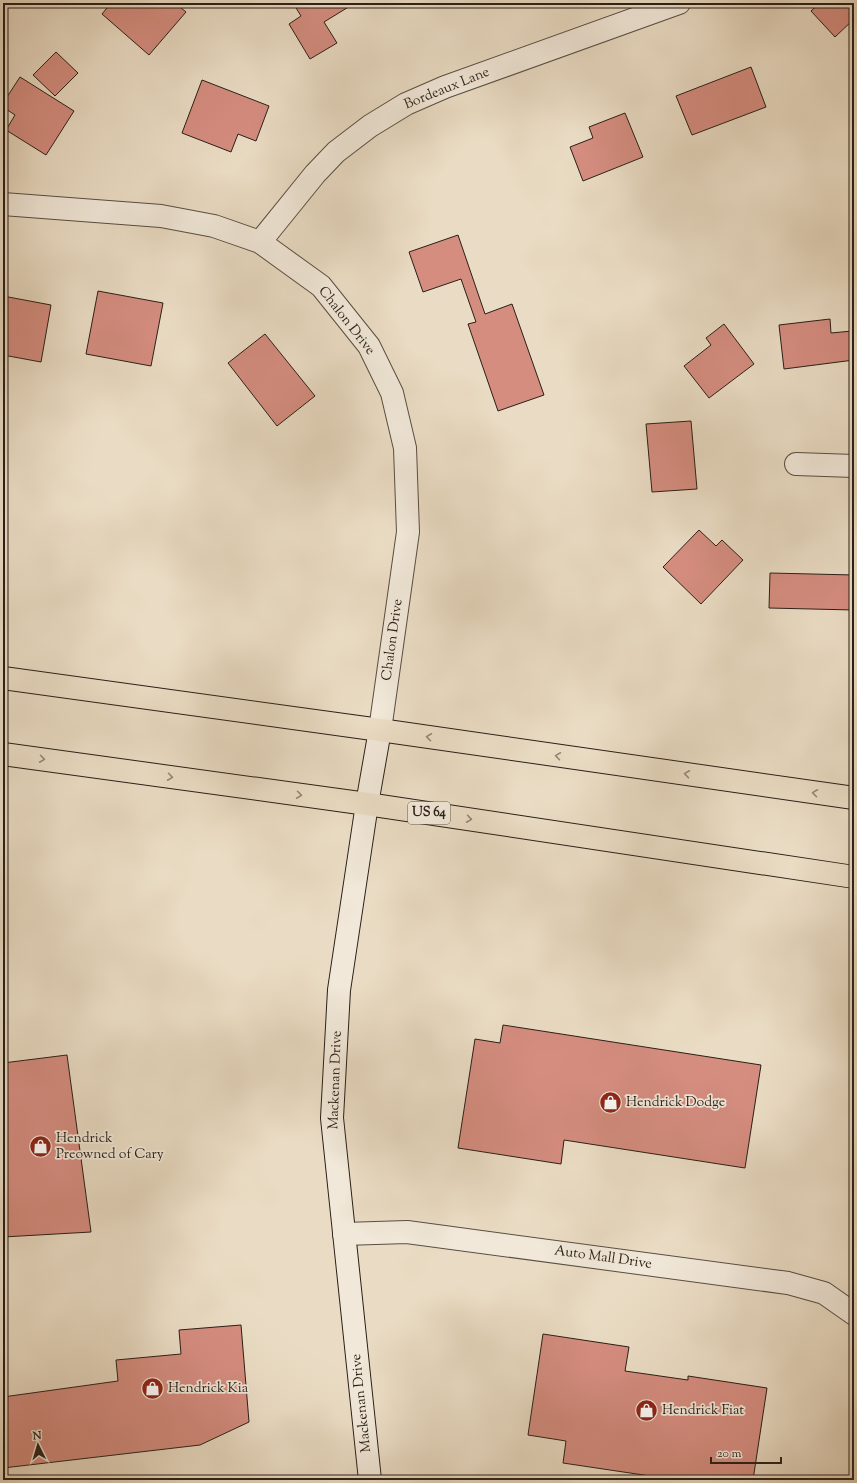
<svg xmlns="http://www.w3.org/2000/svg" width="857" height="1483" font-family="'Sorts Mill Goudy',serif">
	<rect width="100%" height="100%" fill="#eadcc4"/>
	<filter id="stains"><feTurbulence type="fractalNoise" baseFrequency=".005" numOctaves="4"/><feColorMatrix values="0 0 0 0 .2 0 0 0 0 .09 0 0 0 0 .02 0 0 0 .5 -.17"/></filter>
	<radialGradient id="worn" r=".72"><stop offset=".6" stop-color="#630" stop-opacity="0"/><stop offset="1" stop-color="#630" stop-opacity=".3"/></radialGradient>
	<!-- building -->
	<path fill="#d58d80" stroke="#291f17" d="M111 3H175L186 12 149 55 102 14Z
		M293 3H355L324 22 337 43 310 59 289 24 301 16Z
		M820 3H854V19L835 37 811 11Z
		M56 52 78 73 55 96 33 75Z
		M751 67 766 107 692 135 676 96Z
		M20 77 74 111 46 155 6 130 15 115 3 107V103Z
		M202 80 269 106 256 141 238 134 231 152 182 133Z
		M625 113 643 157 583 181 570 147 593 138 589 127Z
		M458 235 485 314 512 304 544 395 498 411 468 324 476 322 461 279 423 292 409 252Z
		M98 291 163 303 151 366 86 354Z
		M3 296 51 305 41 362 3 355Z
		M830 319 831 333 852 331 854 360 784 369 779 325Z
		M724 324 754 364 709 398 684 366 711 345 706 338Z
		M265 334 315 396 277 426 228 363Z
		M691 421 697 489 652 492 646 424Z
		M699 530 716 546 722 540 743 560 701 604 663 567Z
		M770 573 854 575V610L769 608Z
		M503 1025 761 1065 745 1168 564 1140 561 1164 458 1148 475 1039 500 1043Z
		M67 1055 91 1232 3 1237V1063Z
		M241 1325 249 1422 200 1445 3 1468V1397L118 1381 116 1360 181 1354 179 1330Z
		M543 1334 629 1347 625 1371 688 1380V1376L767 1388 753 1480H677L563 1463 566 1441 528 1435Z"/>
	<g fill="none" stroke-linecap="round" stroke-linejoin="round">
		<defs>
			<path id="street" d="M3 204 161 216 214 226 260 242 321 286 369 346 392 393 405 448 408 532 380 730
				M260 242 315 174 336 152 370 126 406 104 445 87 679 3
				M796 464 854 466
				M344 1234 407 1232 788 1283 824 1293 854 1314"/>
			<path id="secondary" d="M370 1480 332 1118 339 990 367 804 380 730"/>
			<path id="highway" d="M3 678 380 730 854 798
				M3 754 367 804 854 877"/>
		</defs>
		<!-- street casing -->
		<use href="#street" stroke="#594e42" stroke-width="24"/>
		<!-- secondary casing -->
		<use href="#secondary" stroke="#291f17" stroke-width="24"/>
		<!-- highway casing -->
		<use href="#highway" stroke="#291f17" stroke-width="24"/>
		<!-- street -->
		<use href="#street" stroke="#f1e8d9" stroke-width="22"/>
		<!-- secondary -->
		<use href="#secondary" stroke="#f1e8d9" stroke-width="22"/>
		<!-- highway -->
		<use href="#highway" stroke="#eadcc4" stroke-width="22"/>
	</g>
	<!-- one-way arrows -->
	<defs><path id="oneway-chevron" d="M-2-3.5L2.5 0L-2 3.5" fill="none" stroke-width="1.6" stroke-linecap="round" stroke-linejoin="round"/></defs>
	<g stroke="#938776">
		<use href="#oneway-chevron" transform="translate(429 737) rotate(-172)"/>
		<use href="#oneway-chevron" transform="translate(558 756) rotate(-172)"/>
		<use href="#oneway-chevron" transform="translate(42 759) rotate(8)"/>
		<use href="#oneway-chevron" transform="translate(687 774) rotate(-172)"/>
		<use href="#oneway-chevron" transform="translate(170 777) rotate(8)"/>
		<use href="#oneway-chevron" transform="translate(815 793) rotate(-172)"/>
		<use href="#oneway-chevron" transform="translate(299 795) rotate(8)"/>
		<use href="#oneway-chevron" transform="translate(469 819) rotate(8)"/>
	</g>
	<!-- icons -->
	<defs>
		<symbol id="shop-disc" viewBox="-11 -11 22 22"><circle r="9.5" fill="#8f2418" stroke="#f1e8d9"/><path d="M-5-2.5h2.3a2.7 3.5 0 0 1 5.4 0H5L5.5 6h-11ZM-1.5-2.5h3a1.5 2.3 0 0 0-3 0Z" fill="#fff"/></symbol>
	</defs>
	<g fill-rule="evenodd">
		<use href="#shop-disc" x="598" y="1090" width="25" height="25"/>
		<use href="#shop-disc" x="28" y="1134" width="25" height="25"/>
		<use href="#shop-disc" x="140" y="1376" width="25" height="25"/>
		<use href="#shop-disc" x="634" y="1398" width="25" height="25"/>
	</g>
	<g text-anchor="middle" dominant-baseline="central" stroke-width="3.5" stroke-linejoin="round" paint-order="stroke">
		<!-- shield labels -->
		<rect fill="#f1e8d9" stroke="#655b51" stroke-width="1" x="408" y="802" width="42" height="22" rx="3"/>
		<g font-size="13" font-weight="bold" fill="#291f17">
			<text x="429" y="813">US 64</text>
		</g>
		<!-- street labels -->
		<g font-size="14" fill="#291f17" stroke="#f1e8d9">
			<text transform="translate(447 89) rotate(-22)">Bordeaux Lane</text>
			<text transform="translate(346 321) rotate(52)">Chalon Drive</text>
			<text transform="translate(393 640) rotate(-82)">Chalon Drive</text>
			<text transform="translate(336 1080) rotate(-88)">Mackenan Drive</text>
			<text transform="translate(603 1258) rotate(8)">Auto Mall Drive</text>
			<text transform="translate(362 1403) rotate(-96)">Mackenan Drive</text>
		</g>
		<!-- poi labels -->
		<g font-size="14" fill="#291f17" stroke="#f1e8d9" text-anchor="start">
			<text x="626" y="1103">Hendrick Dodge</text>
			<text x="56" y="1139">Hendrick<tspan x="56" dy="16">Preowned of Cary</tspan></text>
			<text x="168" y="1389">Hendrick Kia</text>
			<text x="662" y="1411">Hendrick Fiat</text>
		</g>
	</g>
	<!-- margin -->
	<rect width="857" height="1483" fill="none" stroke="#eadcc4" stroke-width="16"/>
	<rect x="4" y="4" width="849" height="1475" fill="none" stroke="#291f17" stroke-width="2"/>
	<rect x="8" y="8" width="841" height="1467" fill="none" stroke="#291f17"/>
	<!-- north arrow -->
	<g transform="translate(38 1445) rotate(355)" stroke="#f1e8d9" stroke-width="3" paint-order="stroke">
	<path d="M0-3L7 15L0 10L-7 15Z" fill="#291f17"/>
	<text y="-6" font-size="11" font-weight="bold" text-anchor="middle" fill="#291f17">N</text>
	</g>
	<!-- scale -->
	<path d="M711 1457v6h70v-6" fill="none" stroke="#291f17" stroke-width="2"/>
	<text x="717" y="1457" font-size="12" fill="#291f17" stroke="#f1e8d9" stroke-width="3" paint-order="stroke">20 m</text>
	<rect width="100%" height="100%" filter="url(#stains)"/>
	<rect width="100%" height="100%" fill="url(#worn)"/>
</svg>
